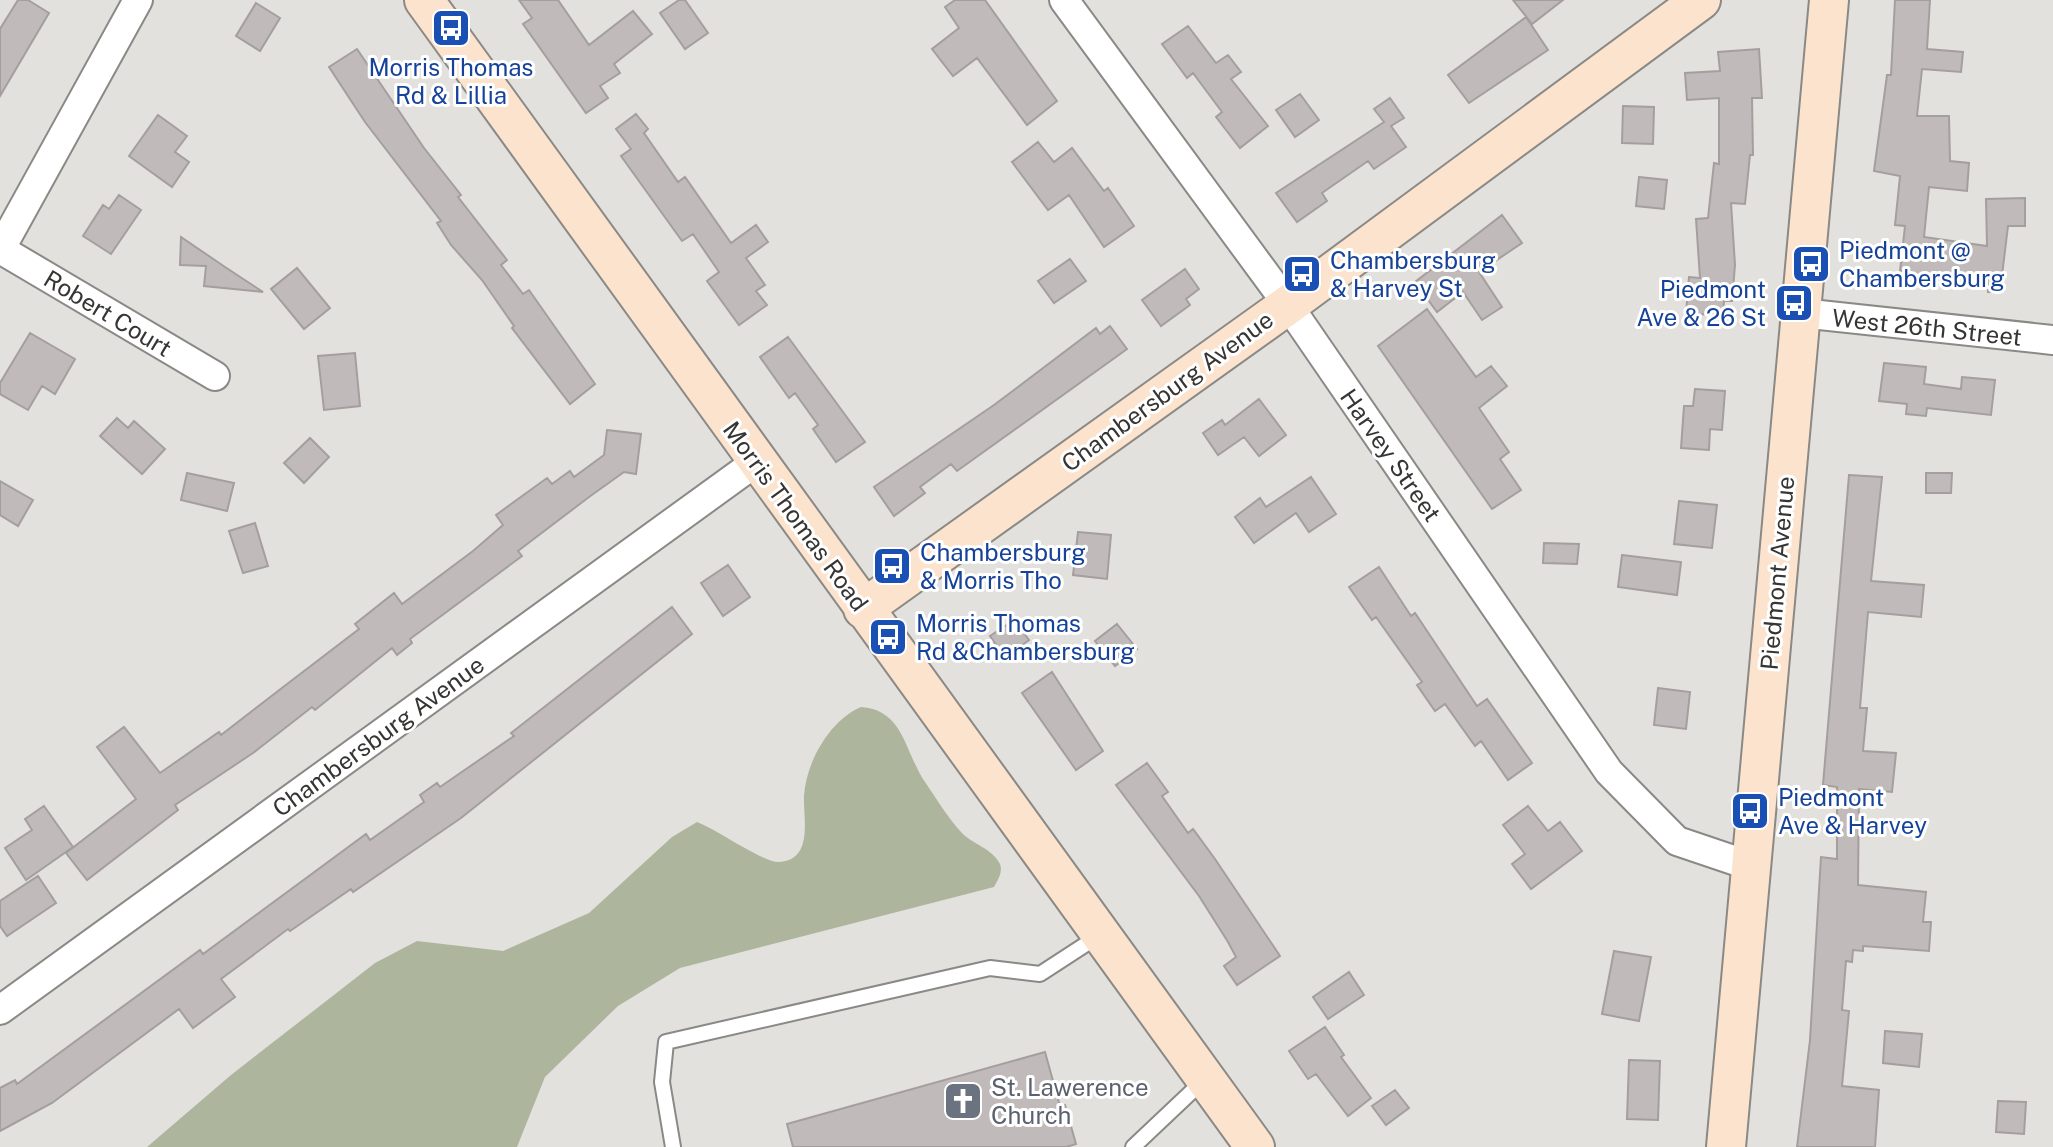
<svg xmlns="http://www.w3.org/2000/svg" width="2053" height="1147" font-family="'Public Sans',sans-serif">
	<rect width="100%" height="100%" fill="#e3e1dd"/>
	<!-- green -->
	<path fill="#adb69d" d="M861 707C904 710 904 751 925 782 936 798 948 818 962 833 972 844 992 848 1000 864 1003 872 998 880 994 887L680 968 618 1006 545 1077 517 1147H147L231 1075 375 963 417 941 503 951 589 913 672 837 697 822C716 829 764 863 779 862 814 860 803 818 804 796 806 762 830 720 861 707Z"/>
	<!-- building -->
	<path fill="#c0bbba" stroke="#a49f9e" stroke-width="2" d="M18 0H28L49 13 0 96V29Z
		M519 0H558L589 45 633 11 652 34 614 64 620 73 600 86 608 98 586 113 523 24 532 18Z
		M679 0H685L708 33 685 49 660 13Z
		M955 0H985L1057 101 1027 125 977 58 953 76 932 49 959 28 945 7Z
		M1513 0H1563L1532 24Z
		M1895 0H1930L1927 49 1963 52 1961 72 1922 69 1917 116H1949L1950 161 1969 163 1967 191 1929 187 1924 237 1987 246 1986 199 2025 198V226H2008L2000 292H1988L1987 280 1935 273 1933 285 1913 282 1914 273 1900 271 1905 226 1895 225 1900 176 1874 171 1887 75H1891Z
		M256 3 280 18 260 51 236 36Z
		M1526 17 1548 50 1469 103 1448 75Z
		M1188 26 1216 63 1228 55 1241 72 1231 79 1268 126 1240 148 1216 117 1222 112 1193 73 1187 78 1162 44Z
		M357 49 424 148 461 195 458 197 507 260 501 265 523 294 529 290 595 384 570 404 512 328 514 326 482 280 451 245 437 223 441 221 365 122 329 67Z
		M1759 49 1762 98H1752L1753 155H1750L1745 204 1731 203 1735 265 1732 301H1724L1723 316 1686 313 1689 277 1700 278 1696 219 1708 218 1714 163 1719 164V98L1687 100 1685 73 1720 71 1718 52Z
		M1300 94 1319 120 1295 137 1276 110Z
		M1390 98 1404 118 1391 126 1406 147 1374 169 1368 161 1322 193 1327 201 1297 222 1276 193 1384 122 1374 109Z
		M1623 106 1654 107 1653 144 1622 143Z
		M636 114 648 129 644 133 678 182 685 177 731 243 756 225 768 242 746 258 765 285 756 291 767 305 739 325 707 281 719 272 693 234 682 241 621 156 631 149 616 129Z
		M158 115 187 136 175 152 189 162 172 187 129 156Z
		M1038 142 1054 162 1072 148 1104 191 1108 188 1134 226 1104 247 1069 195 1048 210 1012 162Z
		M1639 177 1667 180 1664 209 1636 206Z
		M119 195 141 210 111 254 83 236 103 205 109 209Z
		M1502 215 1522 243 1479 272 1502 307 1482 320 1463 292 1437 312 1415 282Z
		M181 237 225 267 263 292 204 286 206 266 180 265Z
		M1070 259 1086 281 1054 303 1038 281Z
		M297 268 330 308 304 329 271 289Z
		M1185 269 1199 289 1186 299 1190 305 1161 326 1142 300Z
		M1427 309 1476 377 1491 366 1507 386 1479 408 1509 452 1500 459 1521 490 1492 509 1378 346Z
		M1110 326 1127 349 957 471 951 464 920 487 925 493 894 516 874 487 994 405 1096 328 1100 334Z
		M30 333 75 359 55 394 42 386 28 410 0 394V383Z
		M788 337 865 442 836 462 813 429 818 425 795 393 789 398 760 357Z
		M355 353 360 406 324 410 318 356Z
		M1884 363 1926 367 1924 384 1961 389 1962 377 1995 380 1991 415 1927 408 1926 416 1906 414 1907 404 1879 401Z
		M1695 389 1725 391 1722 430 1710 429 1709 450 1681 448 1684 406H1693Z
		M1259 399 1286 435 1259 456 1244 437 1218 455 1203 433 1222 420 1225 425Z
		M117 418 128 428 134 421 165 449 142 474 100 436Z
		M607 430 641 434 636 474 624 472 589 497 518 551 522 556 410 639 412 643 397 655 392 648 315 710 312 707 253 753 175 805 178 810 87 880 66 853 136 799 97 747 124 727 160 773 219 732 221 735 278 691 359 629 355 624 394 593 402 604 473 551 503 525 496 515 547 478 552 484 570 471 574 477 604 455Z
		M310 438 329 457 304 483 284 463Z
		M187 473 234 483 227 511 181 500Z
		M1926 473H1952L1951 493H1926Z
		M1849 475 1882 477 1871 581 1924 585 1921 617 1868 612 1860 708H1867L1863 751 1896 753 1892 792 1859 789 1858 885 1926 892 1923 922H1931L1929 951 1863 946V951L1853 950 1852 962 1846 961 1842 1010 1849 1011 1842 1086 1879 1090 1875 1147H1797L1810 1040 1821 857 1837 859V787L1823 785Z
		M1311 477 1336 514 1309 532 1296 513 1254 543 1235 517 1260 498 1266 507Z
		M0 481 33 500 18 526 0 515Z
		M1679 501 1717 505 1712 548 1674 544Z
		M255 523 268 566 243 573 229 531Z
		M1078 532 1111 535 1107 579 1073 575Z
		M1544 543 1579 544 1577 564 1543 563Z
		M1622 555 1681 562 1677 595 1618 587Z
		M728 565 750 597 723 616 701 583Z
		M1379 567 1411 616 1415 613 1477 706 1487 699 1532 763 1508 780 1481 741 1475 746 1445 704 1435 711 1417 685 1422 682 1376 617 1372 620 1349 587Z
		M672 607 692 634 461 818 353 892 351 889 290 931 288 929 221 979 235 997 193 1028 179 1009 52 1103 0 1131V1088L15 1080 17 1084 200 950 203 954 366 834 370 840 424 802 420 795 437 783 440 787 514 736 511 733Z
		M1014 620 1029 640 1005 658 990 636Z
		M1117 624 1137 649 1115 666 1095 641Z
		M1052 672 1103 751 1076 770 1022 693Z
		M1658 688 1690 692 1686 729 1654 725Z
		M1147 763 1168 792 1162 796 1188 833 1193 829 1215 859 1280 956 1237 985 1224 966 1236 957 1228 942 1199 896 1116 785Z
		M44 806 73 847 26 880 5 848 32 830 25 819Z
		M1528 806 1548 831 1560 822 1582 851 1531 889 1512 864 1525 854 1503 825Z
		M38 876 56 903 7 936 0 926V901Z
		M1614 951 1651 957 1639 1021 1602 1014Z
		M1349 972 1364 995 1328 1019 1313 997Z
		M1325 1027 1344 1055 1341 1057 1371 1098 1348 1116 1316 1074 1308 1079 1289 1051Z
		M1885 1031 1922 1034 1919 1067 1883 1063Z
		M1045 1052 1060 1106 1065 1105 1076 1144 1066 1147H793L787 1124Z
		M1629 1060 1660 1061 1658 1120 1627 1119Z
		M1395 1090 1409 1108 1386 1125 1372 1106Z
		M1998 1101 2026 1102 2024 1134 1996 1132Z"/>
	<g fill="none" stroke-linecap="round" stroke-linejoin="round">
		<defs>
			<path id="lane" d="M673 1147 662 1082 666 1042 990 968 1040 974 1100 935
				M1133 1147 1205 1079"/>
			<path id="street" d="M1064 0 1288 305 1609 772 1677 841 1751 866
				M0 249 215 376
				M0 250 138 0
				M1801 313 2053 340
				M0 1010 756 462"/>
			<path id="secondary" d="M424 0 1255 1147
				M863 609 1288 305 1701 0
				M1726 1147 1829 0"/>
		</defs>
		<!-- lane casing -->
		<use href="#lane" stroke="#8a8985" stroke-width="18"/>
		<!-- street casing -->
		<use href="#street" stroke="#8a8985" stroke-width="32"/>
		<!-- secondary casing -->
		<use href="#secondary" stroke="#8a8985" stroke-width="42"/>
		<!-- lane -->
		<use href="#lane" stroke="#fff" stroke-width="14"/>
		<!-- street -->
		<use href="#street" stroke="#fff" stroke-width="28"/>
		<!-- secondary -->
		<use href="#secondary" stroke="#fce3cd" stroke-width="38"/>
	</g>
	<!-- icons -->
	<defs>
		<symbol id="bus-square" viewBox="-11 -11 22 22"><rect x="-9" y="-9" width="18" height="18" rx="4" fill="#1a4fb4" stroke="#fff"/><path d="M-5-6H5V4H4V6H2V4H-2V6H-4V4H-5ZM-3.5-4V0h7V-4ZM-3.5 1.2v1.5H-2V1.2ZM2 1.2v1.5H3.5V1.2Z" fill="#fff"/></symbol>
		<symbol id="church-square" viewBox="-11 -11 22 22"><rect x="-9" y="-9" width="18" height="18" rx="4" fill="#6b7280" stroke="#fff"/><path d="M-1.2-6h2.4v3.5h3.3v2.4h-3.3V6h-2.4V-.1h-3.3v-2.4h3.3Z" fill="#fff"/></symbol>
	</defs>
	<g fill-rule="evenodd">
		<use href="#bus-square" x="429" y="6" width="44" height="44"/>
		<use href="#bus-square" x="1789" y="242" width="44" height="44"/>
		<use href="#bus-square" x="1280" y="252" width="44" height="44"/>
		<use href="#bus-square" x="1772" y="281" width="44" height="44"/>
		<use href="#bus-square" x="870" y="544" width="44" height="44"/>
		<use href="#bus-square" x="866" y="615" width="44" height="44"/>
		<use href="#bus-square" x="1728" y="789" width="44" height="44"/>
		<use href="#church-square" x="941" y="1079" width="44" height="44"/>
	</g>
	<g text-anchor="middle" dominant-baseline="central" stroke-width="6" stroke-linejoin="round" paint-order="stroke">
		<!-- transit labels -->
		<g font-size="24" fill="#164399" stroke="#fff" text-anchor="start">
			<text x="451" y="67" text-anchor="middle">Morris Thomas<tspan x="451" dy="28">Rd &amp; Lillia</tspan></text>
			<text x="1839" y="250">Piedmont @<tspan x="1839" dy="28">Chambersburg</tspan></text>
			<text x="1330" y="260">Chambersburg<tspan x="1330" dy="28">&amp; Harvey St</tspan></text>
			<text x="1766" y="289" text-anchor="end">Piedmont<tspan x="1766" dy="28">Ave &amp; 26 St</tspan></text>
			<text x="920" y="552">Chambersburg<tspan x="920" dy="28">&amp; Morris Tho</tspan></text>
			<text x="916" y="623">Morris Thomas<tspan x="916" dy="28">Rd &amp;Chambersburg</tspan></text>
			<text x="1778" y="797">Piedmont<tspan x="1778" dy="28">Ave &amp; Harvey</tspan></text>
		</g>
		<!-- street labels -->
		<g font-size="24" fill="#363534" stroke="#fff">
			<text transform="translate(108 313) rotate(31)">Robert Court</text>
			<text transform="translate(1927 327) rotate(6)">West 26th Street</text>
			<text transform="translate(1167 391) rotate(-36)">Chambersburg Avenue</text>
			<text transform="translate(1391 455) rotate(55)">Harvey Street</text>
			<text transform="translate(796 516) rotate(54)">Morris Thomas Road</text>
			<text transform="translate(1777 573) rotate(-85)">Piedmont Avenue</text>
			<text transform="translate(378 736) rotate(-36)">Chambersburg Avenue</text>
		</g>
		<!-- worship labels -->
		<g font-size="24" fill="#5b616d" stroke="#fff" text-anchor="start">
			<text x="991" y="1087">St. Lawerence<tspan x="991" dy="28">Church</tspan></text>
		</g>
	</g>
</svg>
